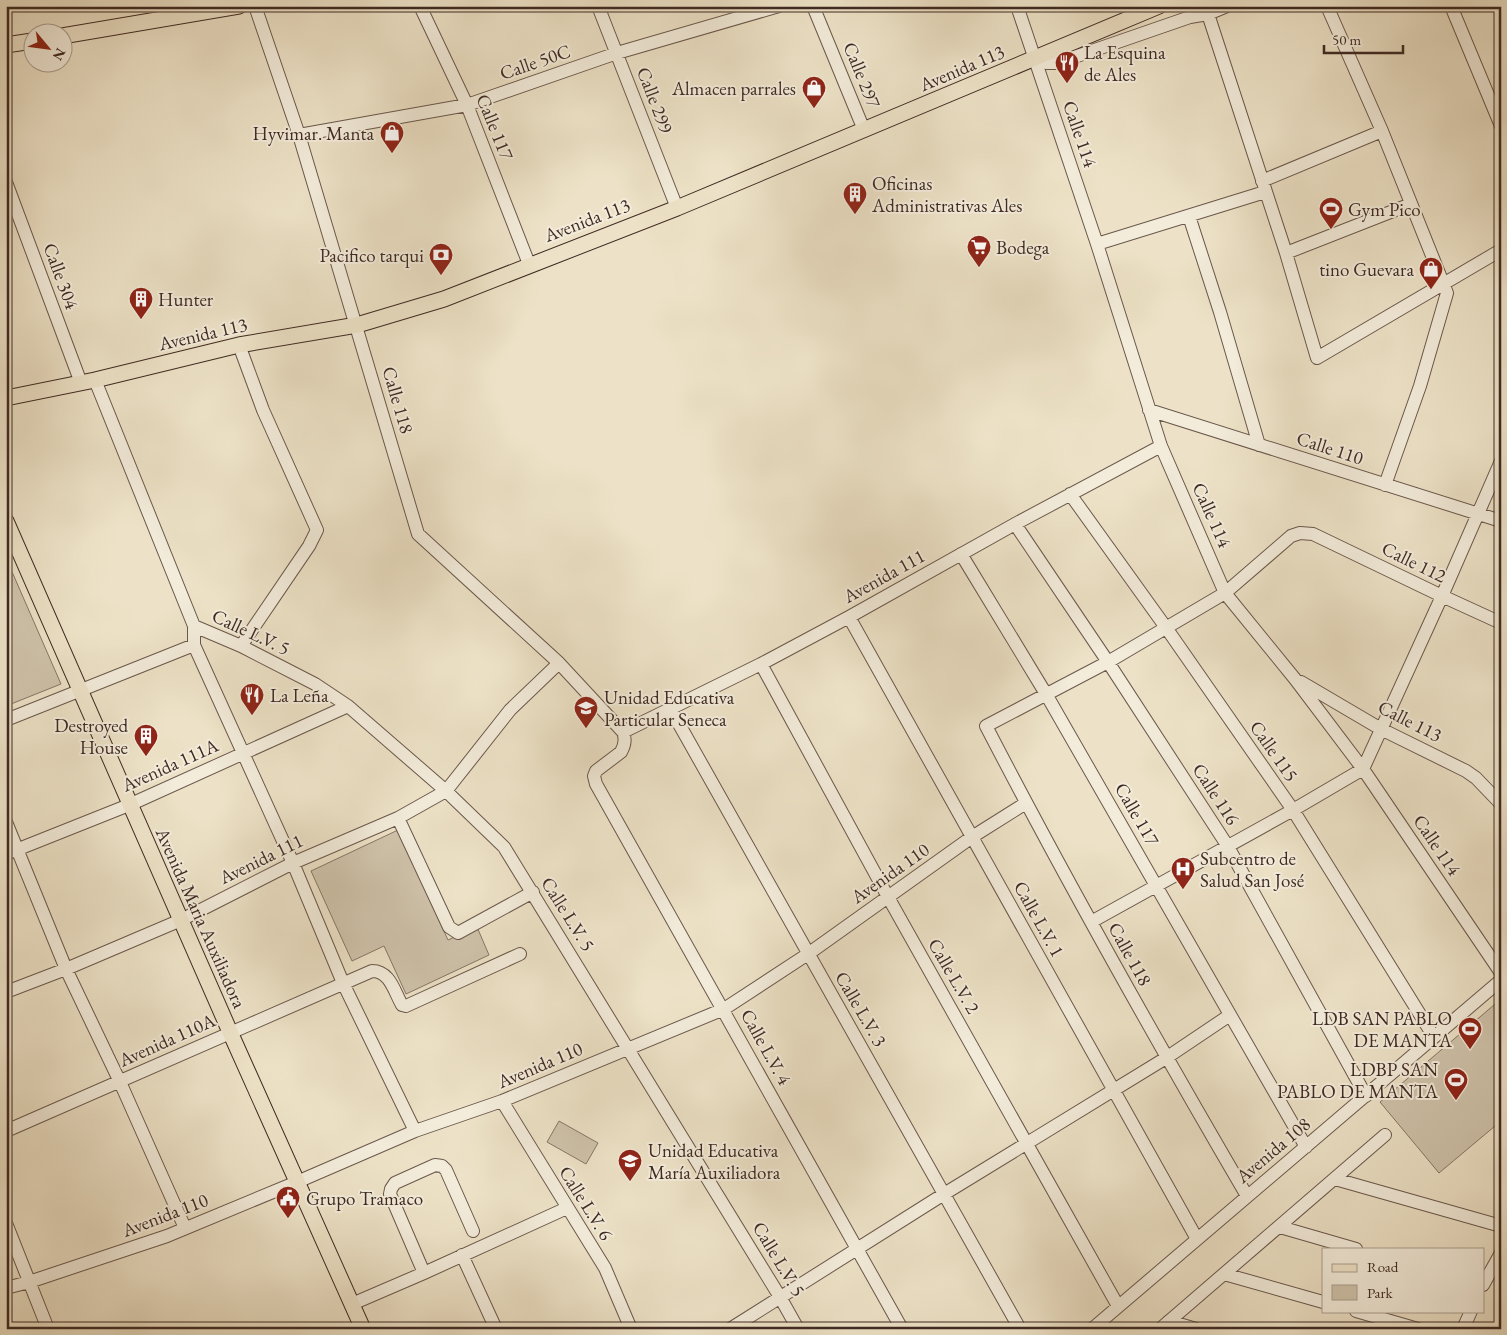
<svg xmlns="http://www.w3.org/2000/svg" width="1507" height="1335" font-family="'EB Garamond',serif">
	<rect width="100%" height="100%" fill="#ede2c7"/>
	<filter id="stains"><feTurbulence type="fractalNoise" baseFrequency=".004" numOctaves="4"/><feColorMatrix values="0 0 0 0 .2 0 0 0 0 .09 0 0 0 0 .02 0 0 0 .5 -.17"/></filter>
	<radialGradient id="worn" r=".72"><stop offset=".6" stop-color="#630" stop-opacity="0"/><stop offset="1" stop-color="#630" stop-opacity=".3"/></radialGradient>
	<!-- green -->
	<path fill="#cfc3ab" stroke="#877667" d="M6 558 61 684 6 706Z
		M398 830 448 940 477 927 489 955 406 994 384 946 352 961 311 871Z
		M1501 999V1121L1439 1173 1380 1102Z
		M559 1121 598 1143 586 1164 547 1142Z"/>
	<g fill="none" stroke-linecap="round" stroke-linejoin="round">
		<defs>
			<path id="minor" d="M255 6 299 135 418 534 559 663 623 732C626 739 625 745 621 752L596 771 594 776 596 784 902 1329
				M420 6 467 105 529 264
				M598 6 677 208
				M813 6 864 130
				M1017 6 1097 244 1161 446 1225 593 1295 679 1363 769 1501 973
				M1327 6 1382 131 1447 293 1420 386 1385 485
				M1451 6 1501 126
				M1208 14 1286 253 1317 358 1501 250
				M1035 59 1047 63H1057L1190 17 1208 14 1227 6
				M299 135 467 105 617 53 779 6
				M1262 181 1382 131
				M6 182 81 383
				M1189 216 1220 312 1259 445
				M1097 244 1265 192
				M1286 253 1411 204
				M239 345 263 410 317 530 309 546 241 646
				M95 380 194 626V645L293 863 343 983 415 1131
				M1149 410 1501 521
				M1070 494 1167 629 1293 810 1434 1037
				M1015 524 1108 662 1227 845 1366 1096
				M961 554 1046 694 1306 1147
				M849 617 1197 1239
				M194 626 241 646 315 684 348 706 446 791 504 847 780 1297 798 1329
				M761 664 888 897 1118 1306
				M1301 682 1381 729 1466 771 1476 778 1501 804
				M670 708 1020 1329
				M6 720 194 645
				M623 732 761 664 849 617 1015 524 1161 446
				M398 818 449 927 458 933 533 892
				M6 822 66 969 120 1082 185 1228
				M6 854 129 805 348 706
				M1091 922 1293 810 1363 769 1442 596 1501 461
				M6 992 66 969 181 920 293 863 398 818 446 791 510 710 559 663
				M502 1101 605 1268 631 1329
				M6 1131 372 971C390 971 394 991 402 1005L406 1006 520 954
				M1335 1179 1501 1226
				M1247 1196C1157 1042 1069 886 986 726L1108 662 1225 593 1291 536 1300 533 1313 534 1442 596 1501 623
				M6 1223 48 1329
				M1280 1227 1356 1249
				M462 1255 496 1329
				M424 1273 390 1194 391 1189 395 1183 435 1165 442 1166 446 1170 473 1231
				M1224 1274 1323 1302
				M1483 1285 1501 1253
				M6 1288 29 1282 167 1236 297 1182 415 1131 502 1101 724 1009 808 954 972 837 1026 803
				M352 1304 424 1273 567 1208
				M1356 1311 1418 1329
				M1169 1321 1196 1329
				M730 1329 944 1194 1166 1058 1230 1015
				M1092 1329 1501 980
				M1160 1329 1385 1135
				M1463 1329 1471 1311"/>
			<path id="major" d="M62 36 239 6
				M6 45 32 41
				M6 398 95 380 239 345 357 325 444 299 677 208 1159 6
				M6 521 230 1032 363 1329"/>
		</defs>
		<!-- minor casing -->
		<use href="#minor" stroke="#6a584c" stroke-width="14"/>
		<!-- major casing -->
		<use href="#major" stroke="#3f2a23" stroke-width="17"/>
		<!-- minor -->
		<use href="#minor" stroke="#f3ecdb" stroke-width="12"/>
		<!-- major -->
		<use href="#major" stroke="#ede2c7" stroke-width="15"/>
	</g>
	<!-- icons -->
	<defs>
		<symbol id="restaurant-pin" viewBox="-11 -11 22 30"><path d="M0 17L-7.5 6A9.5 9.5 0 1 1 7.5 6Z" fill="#8f2418" stroke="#f3ecdb"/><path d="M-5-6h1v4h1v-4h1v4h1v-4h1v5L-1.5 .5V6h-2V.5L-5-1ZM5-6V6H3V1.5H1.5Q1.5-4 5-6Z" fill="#fff"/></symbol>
		<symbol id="shop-pin" viewBox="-11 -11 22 30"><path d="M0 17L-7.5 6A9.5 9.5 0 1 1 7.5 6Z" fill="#8f2418" stroke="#f3ecdb"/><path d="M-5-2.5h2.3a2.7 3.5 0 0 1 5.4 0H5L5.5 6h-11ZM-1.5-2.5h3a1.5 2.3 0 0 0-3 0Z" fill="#fff"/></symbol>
		<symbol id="building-pin" viewBox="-11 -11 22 30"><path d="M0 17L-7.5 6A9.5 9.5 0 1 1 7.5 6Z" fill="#8f2418" stroke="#f3ecdb"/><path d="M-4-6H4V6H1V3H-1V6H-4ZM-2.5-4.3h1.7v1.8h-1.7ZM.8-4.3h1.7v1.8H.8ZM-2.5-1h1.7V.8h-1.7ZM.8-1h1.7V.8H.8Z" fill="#fff"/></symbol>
		<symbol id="stadium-pin" viewBox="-11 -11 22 30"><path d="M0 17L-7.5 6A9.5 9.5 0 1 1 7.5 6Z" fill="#8f2418" stroke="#f3ecdb"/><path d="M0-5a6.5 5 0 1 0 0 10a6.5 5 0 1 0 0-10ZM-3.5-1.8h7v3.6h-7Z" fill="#fff"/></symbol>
		<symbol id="supermarket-pin" viewBox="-11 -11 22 30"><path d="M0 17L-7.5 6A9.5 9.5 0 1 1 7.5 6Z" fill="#8f2418" stroke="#f3ecdb"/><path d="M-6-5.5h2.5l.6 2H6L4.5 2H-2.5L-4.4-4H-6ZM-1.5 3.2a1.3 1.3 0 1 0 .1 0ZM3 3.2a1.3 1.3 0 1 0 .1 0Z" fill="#fff"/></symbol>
		<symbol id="bank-pin" viewBox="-11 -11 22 30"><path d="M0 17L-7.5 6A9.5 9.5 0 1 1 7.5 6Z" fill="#8f2418" stroke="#f3ecdb"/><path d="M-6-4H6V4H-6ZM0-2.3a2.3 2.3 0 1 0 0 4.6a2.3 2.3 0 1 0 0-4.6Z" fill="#fff"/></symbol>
		<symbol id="school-pin" viewBox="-11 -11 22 30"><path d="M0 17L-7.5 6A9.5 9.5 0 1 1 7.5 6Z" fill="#8f2418" stroke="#f3ecdb"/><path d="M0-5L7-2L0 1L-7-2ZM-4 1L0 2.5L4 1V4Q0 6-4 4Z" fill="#fff"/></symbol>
		<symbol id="hospital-pin" viewBox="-11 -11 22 30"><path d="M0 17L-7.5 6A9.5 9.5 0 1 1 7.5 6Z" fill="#8f2418" stroke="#f3ecdb"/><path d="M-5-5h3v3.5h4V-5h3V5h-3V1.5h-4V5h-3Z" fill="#fff"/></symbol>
		<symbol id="civic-pin" viewBox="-11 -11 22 30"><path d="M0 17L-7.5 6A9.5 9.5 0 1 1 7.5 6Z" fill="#8f2418" stroke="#f3ecdb"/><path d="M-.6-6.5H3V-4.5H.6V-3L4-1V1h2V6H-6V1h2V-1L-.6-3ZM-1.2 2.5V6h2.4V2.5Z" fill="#fff"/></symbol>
	</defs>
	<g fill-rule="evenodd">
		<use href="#restaurant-pin" x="1053" y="49" width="28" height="38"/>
		<use href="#shop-pin" x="800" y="74" width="28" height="38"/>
		<use href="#shop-pin" x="378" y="119" width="28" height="38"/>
		<use href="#building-pin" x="841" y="180" width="28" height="38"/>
		<use href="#stadium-pin" x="1317" y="195" width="28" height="38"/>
		<use href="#supermarket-pin" x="965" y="233" width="28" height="38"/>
		<use href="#bank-pin" x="427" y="241" width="28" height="38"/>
		<use href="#shop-pin" x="1417" y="255" width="28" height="38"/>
		<use href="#building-pin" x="127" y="285" width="28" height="38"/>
		<use href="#restaurant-pin" x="238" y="681" width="28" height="38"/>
		<use href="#school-pin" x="572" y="694" width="28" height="38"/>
		<use href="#building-pin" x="132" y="722" width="28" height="38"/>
		<use href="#hospital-pin" x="1169" y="855" width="28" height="38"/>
		<use href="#stadium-pin" x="1456" y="1015" width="28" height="38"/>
		<use href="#stadium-pin" x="1442" y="1066" width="28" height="38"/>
		<use href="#school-pin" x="616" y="1147" width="28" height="38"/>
		<use href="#civic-pin" x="274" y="1184" width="28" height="38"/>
	</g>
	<g text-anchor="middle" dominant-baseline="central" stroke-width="4" stroke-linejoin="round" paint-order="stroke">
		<!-- poi labels -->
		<g font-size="19" fill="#3f2a23" stroke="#f3ecdb" text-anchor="start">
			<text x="1084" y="52">La Esquina<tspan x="1084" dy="22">de Ales</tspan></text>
			<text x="796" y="88" text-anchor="end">Almacen parrales</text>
			<text x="374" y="133" text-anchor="end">Hyvimar. Manta</text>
			<text x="872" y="183">Oficinas<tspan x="872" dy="22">Administrativas Ales</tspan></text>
			<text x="1348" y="209">Gym Pico</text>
			<text x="996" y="247">Bodega</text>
			<text x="424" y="255" text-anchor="end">Pacifico tarqui</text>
			<text x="1414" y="269" text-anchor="end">tino Guevara</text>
			<text x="158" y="299">Hunter</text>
			<text x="270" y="695">La Leña</text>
			<text x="604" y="697">Unidad Educativa<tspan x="604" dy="22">Particular Seneca</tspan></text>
			<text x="128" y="725" text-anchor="end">Destroyed<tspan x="128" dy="22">House</tspan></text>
			<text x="1200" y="858">Subcentro de<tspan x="1200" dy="22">Salud San José</tspan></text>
			<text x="1452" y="1018" text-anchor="end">LDB SAN PABLO<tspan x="1452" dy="22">DE MANTA</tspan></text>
			<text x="1438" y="1069" text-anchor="end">LDBP SAN<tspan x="1438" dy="22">PABLO DE MANTA</tspan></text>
			<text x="648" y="1150">Unidad Educativa<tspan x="648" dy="22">María Auxiliadora</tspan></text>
			<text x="306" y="1198">Grupo Tramaco</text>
		</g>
		<!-- street labels -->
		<g font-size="19" fill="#3f2a23" stroke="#f3ecdb">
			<text transform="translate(535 62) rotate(-19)">Calle 50C</text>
			<text transform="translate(962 68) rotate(-23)">Avenida 113</text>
			<text transform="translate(862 75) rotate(68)">Calle 297</text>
			<text transform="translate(655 100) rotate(69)">Calle 299</text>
			<text transform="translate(495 127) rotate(68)">Calle 117</text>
			<text transform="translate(1080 134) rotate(71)">Calle 114</text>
			<text transform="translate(587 220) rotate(-21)">Avenida 113</text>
			<text transform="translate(61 276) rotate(70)">Calle 304</text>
			<text transform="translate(203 334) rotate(-13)">Avenida 113</text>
			<text transform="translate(398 400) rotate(74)">Calle 118</text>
			<text transform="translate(1330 448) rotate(18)">Calle 110</text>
			<text transform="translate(1212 515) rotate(66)">Calle 114</text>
			<text transform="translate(1414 562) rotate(26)">Calle 112</text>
			<text transform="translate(884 576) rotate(-29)">Avenida 111</text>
			<text transform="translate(251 632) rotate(25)">Calle L.V. 5</text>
			<text transform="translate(1410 721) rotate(27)">Calle 113</text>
			<text transform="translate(1274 751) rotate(55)">Calle 115</text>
			<text transform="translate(170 765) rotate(-24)">Avenida 111A</text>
			<text transform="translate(1216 794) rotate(57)">Calle 116</text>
			<text transform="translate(1137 814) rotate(60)">Calle 117</text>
			<text transform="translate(1437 845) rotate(56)">Calle 114</text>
			<text transform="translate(261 859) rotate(-26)">Avenida 111</text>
			<text transform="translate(890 873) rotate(-35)">Avenida 110</text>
			<text transform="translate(568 914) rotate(58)">Calle L.V. 5</text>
			<text transform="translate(201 918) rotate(66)">Avenida Maria Auxiliadora</text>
			<text transform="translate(1039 919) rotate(61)">Calle L.V. 1</text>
			<text transform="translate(1130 954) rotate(61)">Calle 118</text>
			<text transform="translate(954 976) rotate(60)">Calle L.V. 2</text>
			<text transform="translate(861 1009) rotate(60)">Calle L.V. 3</text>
			<text transform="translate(167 1040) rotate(-24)">Avenida 110A</text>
			<text transform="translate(766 1047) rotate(61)">Calle L.V. 4</text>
			<text transform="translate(540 1065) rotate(-23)">Avenida 110</text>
			<text transform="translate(1273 1150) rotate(-40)">Avenida 108</text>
			<text transform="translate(586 1203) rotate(58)">Calle L.V. 6</text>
			<text transform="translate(165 1215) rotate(-21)">Avenida 110</text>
			<text transform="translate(779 1259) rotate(59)">Calle L.V. 5</text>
		</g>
	</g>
	<!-- margin -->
	<rect width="1507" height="1335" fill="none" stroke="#ede2c7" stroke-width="25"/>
	<rect x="8" y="8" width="1492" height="1320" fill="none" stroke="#3f2a23" stroke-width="2.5"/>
	<rect x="12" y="12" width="1482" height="1310" fill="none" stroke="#3f2a23"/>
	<!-- legend -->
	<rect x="1322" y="1248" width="162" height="65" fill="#f3ecdb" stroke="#ab9e91"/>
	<rect x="1332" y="1264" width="25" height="8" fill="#ede2c7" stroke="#ab9e91"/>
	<text x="1367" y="1272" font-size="15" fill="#3f2a23">Road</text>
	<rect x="1332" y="1285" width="25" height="15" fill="#cfc3ab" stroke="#ab9e91"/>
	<text x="1367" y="1298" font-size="15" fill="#3f2a23">Park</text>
	<!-- north arrow -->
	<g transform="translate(48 48) rotate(119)"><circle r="24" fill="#f3ecdb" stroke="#ab9e91"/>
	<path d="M0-4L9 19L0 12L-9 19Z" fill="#8f2418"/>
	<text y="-8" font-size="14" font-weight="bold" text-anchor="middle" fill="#3f2a23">N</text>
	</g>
	<!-- scale -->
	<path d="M1324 45v8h79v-8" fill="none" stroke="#3f2a23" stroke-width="2.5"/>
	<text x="1332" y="45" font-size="15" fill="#3f2a23" stroke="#f3ecdb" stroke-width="4" paint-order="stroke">50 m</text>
	<rect width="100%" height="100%" filter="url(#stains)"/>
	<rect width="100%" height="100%" fill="url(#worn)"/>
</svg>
